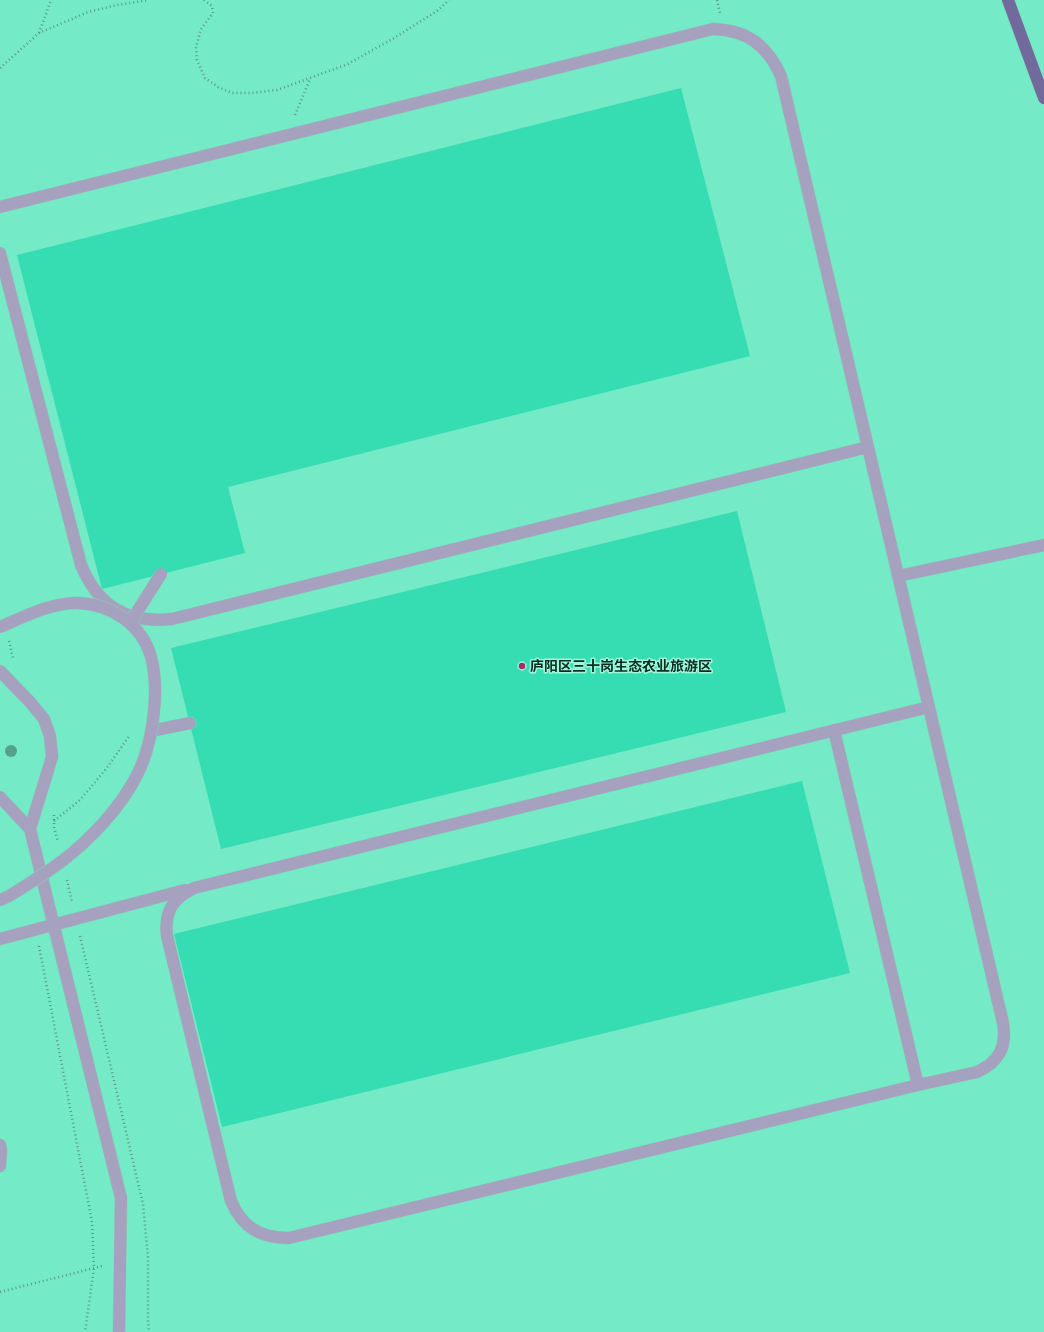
<svg xmlns="http://www.w3.org/2000/svg" width="1044" height="1332" font-family="'Asap Condensed','Noto Sans SC',sans-serif">
	<rect width="100%" height="100%" fill="#a0f8db"/>
	<!-- green -->
	<path fill="#74eac6" d="M0 0H1044V1332H0Z"/>
	<!-- building -->
	<path fill="#36dcb2" d="M681 88 750 356 228 487 245 553 102 589 17 255Z
		M737 511 786 712 221 849 171 648Z
		M802 781 850 973 222 1127 174 934Z"/>
	<g fill="none" stroke-linecap="round" stroke-linejoin="round">
		<defs>
			<path id="minor" d="M0 207 713 29C747 30 767 45 781 76L1003 1023C1007 1047 999 1062 977 1072L918 1085 289 1238C260 1238 242 1227 231 1201L167 936C164 912 173 898 194 888L929 707
				M0 253 81 565C98 606 127 624 172 619L868 447
				M898 576 1044 545
				M0 671 30 702 44 719 50 736 52 757 30 829
				M834 730 918 1085
				M151 731 190 723
				M0 797 30 829 121 1198 119 1332
				M0 939 185 890
				M0 1145 1 1150 0 1166"/>
			<path id="major" d="M1008 0 1044 98"/>
		</defs>
		<!-- minor casing -->
		<use href="#minor" stroke="#84d3ba" stroke-width="13"/>
		<!-- major casing -->
		<use href="#major" stroke="#84d3ba" stroke-width="13"/>
		<!-- path -->
		<path stroke="#589985" stroke-width="2.5" stroke-dasharray="1 3" stroke-linecap="butt" d="M204 0 212 6 213 13 201 29 196 47 197 60 205 78 218 87 232 93H252L277 90 348 64 394 38 437 11 449 0
			M717 0 720 13
			M39 33 51 0
			M0 68 39 33 88 12 117 5 149 0
			M295 115 310 79
			M9 641 13 658
			M54 815V827L58 842
			M54 821 80 800 106 769 130 735
			M67 880 72 902
			M80 936 143 1204 148 1257V1322L149 1332
			M39 946 92 1222 94 1268 85 1332
			M0 1292 102 1266"/>
		<!-- minor -->
		<use href="#minor" stroke="#a5a1bf" stroke-width="12"/>
		<!-- major -->
		<use href="#major" stroke="#72699d" stroke-width="12"/>
		<defs>
			<path id="minor-bridge" d="M130 623 161 574
				M0 627C23 617 53 602 78 603 110 604 142 624 151 657 160 691 153 744 137 775 121 807 90 840 62 861 45 874 27 885 9 896L0 900"/>
		</defs>
		<!-- minor-bridge casing -->
		<use href="#minor-bridge" stroke="#84d3ba" stroke-width="13" stroke-linecap="butt"/>
		<!-- minor-bridge -->
		<use href="#minor-bridge" stroke="#a5a1bf" stroke-width="12"/>
	</g>
	<!-- trees -->
	<circle fill="#56a18a" cx="11" cy="751" r="6"/>
	<!-- markers -->
	<circle fill="#ab2771" stroke="#a0f8db" stroke-width="1.5" cx="522" cy="666" r="4"/>
	<g text-anchor="middle" dominant-baseline="central" stroke-width="3" stroke-linejoin="round" paint-order="stroke">
		<!-- poi labels -->
		<g font-size="14" font-weight="bold" fill="#042c21" stroke="#a0f8db" text-anchor="start">
			<text x="530" y="666">庐阳区三十岗生态农业旅游区</text>
		</g>
	</g>
</svg>
